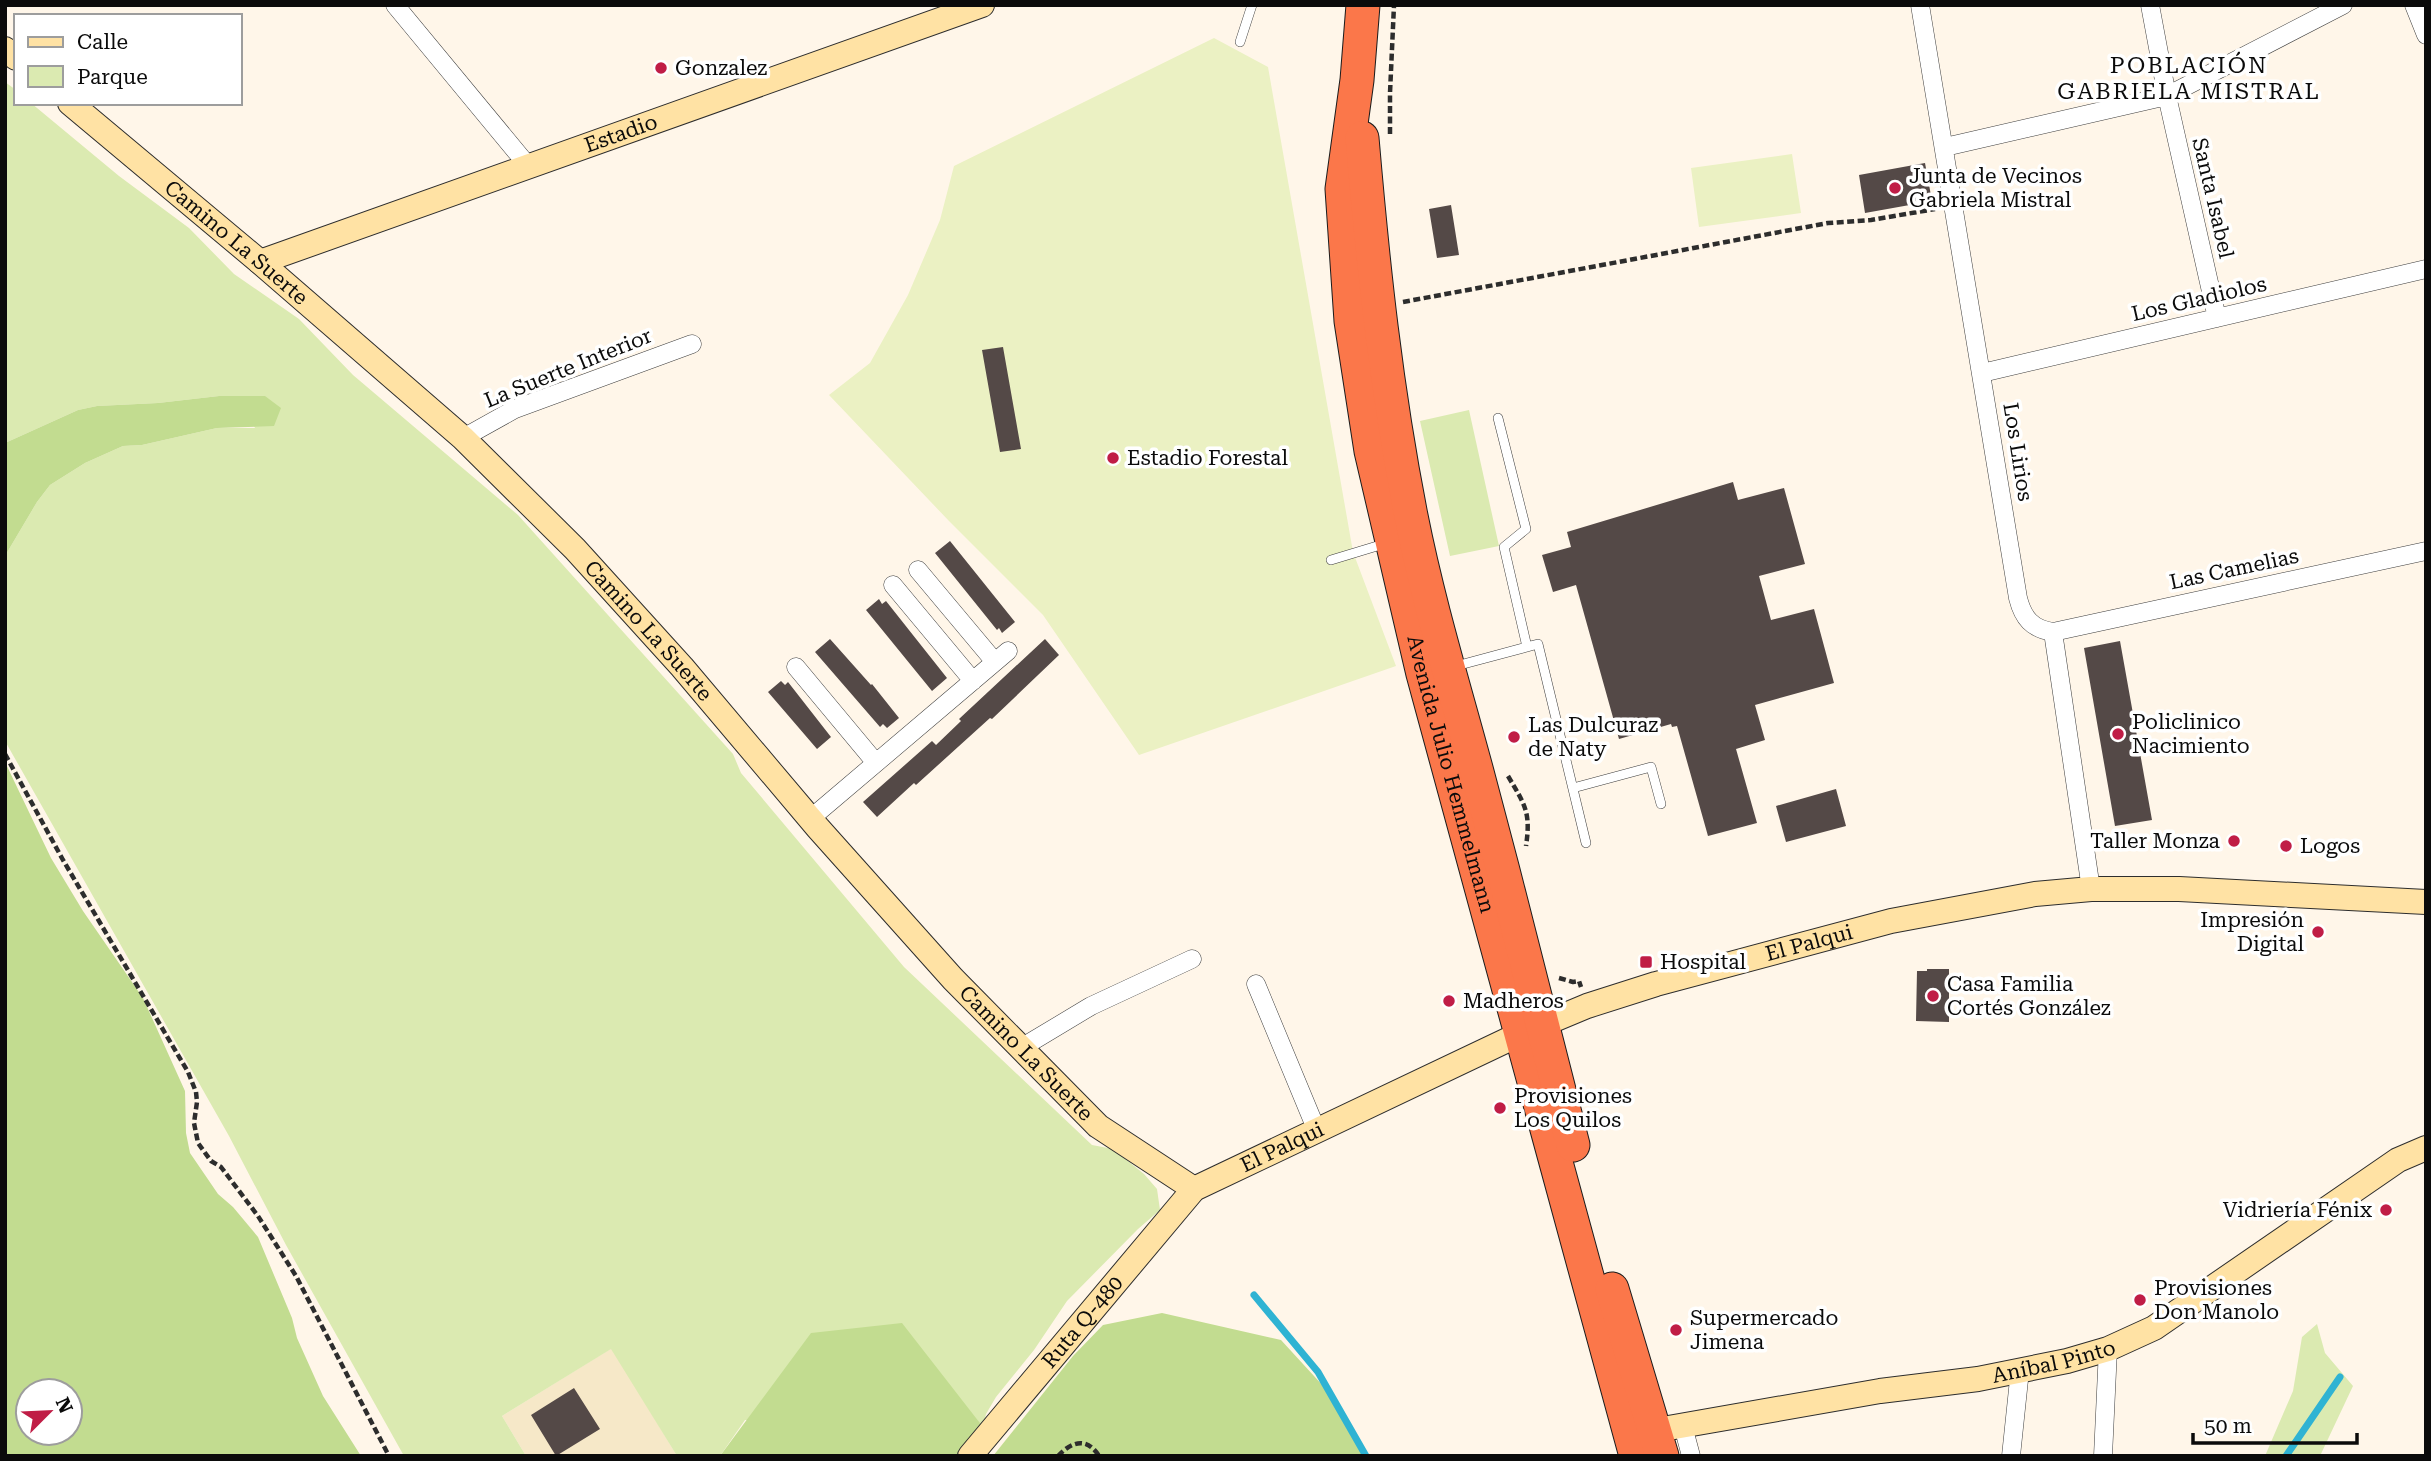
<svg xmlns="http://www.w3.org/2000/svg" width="2431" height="1461" font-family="'Roboto Serif',serif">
	<rect width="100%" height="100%" fill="#fff6e9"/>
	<!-- farmland -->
	<path fill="#f6e8c8" d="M612 1348 677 1456H526L502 1416Z"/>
	<!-- green -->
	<path fill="#dbeab1" d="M5 82 16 90V103H31L119 176 189 228 234 274 299 319 353 375 518 515 733 754 741 773 904 967 1092 1145 1113 1149 1144 1174 1157 1189 1160 1210 1138 1229 1067 1301 1034 1350 996 1397 986 1414 983 1427 745 1420 720 1456H677L611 1349 502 1416 526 1456H404L286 1245 229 1136 5 741V556L37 502 50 485 85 463 123 446 142 445 217 428H255L239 398 219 396 158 403 97 406 78 410 5 443Z
		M1469 410 1499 546 1450 556 1420 421Z
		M2317 1324 2325 1353 2353 1386 2320 1456H2265L2293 1391 2302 1337Z"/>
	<!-- forest -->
	<path fill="#c2dc90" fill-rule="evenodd" d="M219 396H265L281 408 274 426 217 428 142 445 123 446 85 463 50 485 37 502 5 556V443L78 410 97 406 158 403Z
		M5 762 51 858 83 911 143 998 185 1091 186 1133 190 1153 218 1194 233 1207 258 1237 292 1318 297 1338 323 1396 361 1456H5ZM28 1391H70V1433H28Z
		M1162 1313 1281 1340 1325 1388 1368 1456H993L1073 1356 1103 1325Z
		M902 1323 983 1427 956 1456H720L811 1333Z"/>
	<!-- pitch -->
	<path fill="#ebf1c3" d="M1214 38 1268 67 1353 552 1396 666 1139 755 1043 615 949 521 829 395 870 363 908 295 940 220 954 166Z
		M1792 154 1801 213 1699 227 1691 168Z"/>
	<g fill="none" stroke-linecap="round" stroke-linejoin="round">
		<!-- stream -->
		<path stroke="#2fb3d3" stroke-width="7" d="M1254 1295 1318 1372 1366 1456
			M2286 1456 2340 1377"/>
	</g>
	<!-- building -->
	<path fill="#544947" d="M1925 163 1932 201 1865 213 1859 175Z
		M1451 205 1459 255 1437 258 1429 209Z
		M1003 347 1021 449 1000 452 982 350Z
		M1733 482 1738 500 1784 488 1805 564 1759 576 1771 620 1814 609 1834 683 1755 705 1765 740 1736 749 1757 823 1708 836 1677 726 1672 727 1671 724 1619 739 1576 585 1553 592 1542 555 1571 547 1567 532Z
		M950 541 1015 622 1002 633 999 628 997 630 935 553Z
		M879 599 882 604 886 601 947 678 932 691 866 610Z
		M830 639 871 685 872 684 899 718 887 728 883 724 880 727 815 652Z
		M1045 639 1059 655 992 719 990 718 916 785 914 783 877 817 863 802 932 741 936 745 961 721 959 719Z
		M2120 641 2152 820 2115 826 2084 648Z
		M781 681 785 685 788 682 831 737 817 749 768 692Z
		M1836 789 1846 826 1786 842 1776 806Z
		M1927 969H1949V1022L1916 1021 1917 971H1927Z
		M574 1388 600 1429 556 1456 531 1415Z"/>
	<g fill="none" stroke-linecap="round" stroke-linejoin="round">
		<defs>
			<path id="lane" d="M1240 42 1252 5
				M1498 418 1526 529 1504 547 1527 647
				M1331 560 1387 543
				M1456 666 1538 644 1586 843
				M1573 788 1651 767 1661 804"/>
			<path id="street" d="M395 5 529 167
				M1920 5 2018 598C2023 618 2032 629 2053 632L2426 551
				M2150 5 2167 96 2217 318
				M2414 5 2426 35
				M1945 147 2167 96 2343 5
				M1982 373 2426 269
				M463 438 515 409 692 344
				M918 570 995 662
				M893 585 973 681
				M2053 632 2091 889
				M796 667 876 763
				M810 819 1008 651
				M1256 984 1317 1131
				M1021 1048 1091 1006 1192 959
				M1683 1426 1691 1456
				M2011 1456 2020 1370
				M2103 1456 2108 1349"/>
			<g id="secondary">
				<path d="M5 49 16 58"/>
				<path id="s1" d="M70 103 260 262 463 438 575 549 682 667 818 828 953 979 1098 1126 1194 1189"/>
				<path id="s2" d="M260 262 982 5"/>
				<path id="s3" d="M1640 1433 1880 1391 1978 1379 2067 1361 2108 1349 2154 1328 2398 1160 2426 1148"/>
				<path id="s4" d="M970 1456 1194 1189 1520 1034 1587 1006 1656 984 1891 921 2035 894 2091 889H2179L2426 902"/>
			</g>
			<g id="highway">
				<path id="s5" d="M1363 5 1357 80 1342 189 1351 321 1371 451 1423 674 1636 1456"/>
				<path d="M1362 138C1373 267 1386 389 1411 516 1428 602 1454 687 1477 772 1510 896 1542 1020 1573 1145"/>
				<path d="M1612 1289 1662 1456"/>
			</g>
		</defs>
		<!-- lane casing -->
		<use href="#lane" stroke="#3e3e3e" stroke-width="10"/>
		<!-- street casing -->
		<use href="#street" stroke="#3e3e3e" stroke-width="19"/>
		<!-- secondary casing -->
		<use href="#secondary" stroke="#2d2d2d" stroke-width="26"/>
		<!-- highway casing -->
		<use href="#highway" stroke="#1c1c1c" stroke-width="35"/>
		<!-- path -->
		<path stroke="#2d2d2d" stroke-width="4.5" stroke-dasharray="7 3.5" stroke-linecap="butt" d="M1390 134V93L1394 5
			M1403 302 1828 223 1871 220 1935 209
			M5 754 63 860 188 1072 196 1092 197 1102 194 1123 198 1143 211 1161 221 1167 258 1216 296 1276 389 1456
			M1508 776C1525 805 1531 812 1526 846
			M1559 978 1573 982 1579 981 1581 987
			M1058 1456C1072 1441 1087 1437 1099 1456"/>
		<!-- lane -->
		<use href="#lane" stroke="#fff" stroke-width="9"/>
		<!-- street -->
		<use href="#street" stroke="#fff" stroke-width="18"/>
		<!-- secondary -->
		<use href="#secondary" stroke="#ffe2a4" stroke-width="24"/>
		<!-- highway -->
		<use href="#highway" stroke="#fb774a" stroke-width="33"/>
	</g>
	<!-- markers -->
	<g fill="#c01d46" stroke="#fff" stroke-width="2.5">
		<circle cx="661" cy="68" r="7"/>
		<circle cx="1895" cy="188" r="7"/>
		<circle cx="1113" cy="458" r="7"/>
		<circle cx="2118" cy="734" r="7"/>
		<circle cx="1514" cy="737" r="7"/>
		<circle cx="2234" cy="841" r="7"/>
		<circle cx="2286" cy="846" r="7"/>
		<circle cx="2318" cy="932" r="7"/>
		<rect x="1639" y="955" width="14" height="14" rx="3.5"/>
		<circle cx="1933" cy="996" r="7"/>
		<circle cx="1449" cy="1001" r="7"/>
		<circle cx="1500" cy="1108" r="7"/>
		<circle cx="2386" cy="1210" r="7"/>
		<circle cx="2140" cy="1300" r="7"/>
		<circle cx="1676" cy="1330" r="7"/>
	</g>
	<g text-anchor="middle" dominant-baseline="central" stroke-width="7" stroke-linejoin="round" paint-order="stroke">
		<!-- poi labels -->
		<g font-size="21" fill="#0b0b0b" stroke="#fff" text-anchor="start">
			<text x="675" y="68">Gonzalez</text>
			<text x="1909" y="176">Junta de Vecinos<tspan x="1909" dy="24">Gabriela Mistral</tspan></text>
			<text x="1127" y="458">Estadio Forestal</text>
			<text x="2132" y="722">Policlinico<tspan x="2132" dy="24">Nacimiento</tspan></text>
			<text x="1528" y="725">Las Dulcuraz<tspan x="1528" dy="24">de Naty</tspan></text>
			<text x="2220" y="841" text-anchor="end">Taller Monza</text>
			<text x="2300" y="846">Logos</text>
			<text x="2304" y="920" text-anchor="end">Impresión<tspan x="2304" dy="24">Digital</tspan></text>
			<text x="1660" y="962">Hospital</text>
			<text x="1947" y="984">Casa Familia<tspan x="1947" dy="24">Cortés González</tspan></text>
			<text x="1463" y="1001">Madheros</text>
			<text x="1514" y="1096">Provisiones<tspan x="1514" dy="24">Los Quilos</tspan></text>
			<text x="2372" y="1210" text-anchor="end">Vidriería Fénix</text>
			<text x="2154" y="1288">Provisiones<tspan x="2154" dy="24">Don Manolo</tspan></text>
			<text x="1690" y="1318">Supermercado<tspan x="1690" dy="24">Jimena</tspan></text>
		</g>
		<!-- street labels -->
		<g font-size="21" fill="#0b0b0b" stroke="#fff">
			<text stroke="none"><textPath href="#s2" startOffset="383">Estadio</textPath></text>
			<text transform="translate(2213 198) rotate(77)">Santa Isabel</text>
			<text stroke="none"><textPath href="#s1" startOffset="217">Camino La Suerte</textPath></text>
			<text transform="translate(2199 299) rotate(-13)">Los Gladiolos</text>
			<text transform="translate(568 368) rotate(-22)">La Suerte Interior</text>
			<text transform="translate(2018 452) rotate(81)">Los Lirios</text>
			<text transform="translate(2234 569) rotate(-12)">Las Camelias</text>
			<text stroke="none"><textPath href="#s1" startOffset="784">Camino La Suerte</textPath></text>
			<text stroke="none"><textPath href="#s5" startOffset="782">Avenida Julio Hemmelmann</textPath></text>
			<text stroke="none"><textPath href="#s4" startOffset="1013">El Palqui</textPath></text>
			<text stroke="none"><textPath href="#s1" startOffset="1351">Camino La Suerte</textPath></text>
			<text stroke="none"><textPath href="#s4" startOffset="446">El Palqui</textPath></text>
			<text stroke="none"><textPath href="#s4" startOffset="175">Ruta Q-480</textPath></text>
			<text stroke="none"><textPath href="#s3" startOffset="420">Aníbal Pinto</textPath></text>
		</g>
		<!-- neighbourhood labels -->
		<g font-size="23" letter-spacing="2" fill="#0b0b0b" stroke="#fff">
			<text x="2189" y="65">POBLACIÓN<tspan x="2189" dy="26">GABRIELA MISTRAL</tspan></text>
		</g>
	</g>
	<!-- border -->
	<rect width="2431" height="1461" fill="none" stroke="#0b0b0b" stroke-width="14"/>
	<!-- legend -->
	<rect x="14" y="14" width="228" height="91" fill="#ffffff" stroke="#9d9d9d" stroke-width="2"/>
	<rect x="28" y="37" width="35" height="10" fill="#ffe2a4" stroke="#9d9d9d" stroke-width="2"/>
	<text x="77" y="49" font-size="21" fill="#0b0b0b">Calle</text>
	<rect x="28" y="66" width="35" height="21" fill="#dbeab1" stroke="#9d9d9d" stroke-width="2"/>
	<text x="77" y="84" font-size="21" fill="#0b0b0b">Parque</text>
	<!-- north arrow -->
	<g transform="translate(49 1412) rotate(66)"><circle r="33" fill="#ffffff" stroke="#9d9d9d" stroke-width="2"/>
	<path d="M0-5L12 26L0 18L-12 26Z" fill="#c01d46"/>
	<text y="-10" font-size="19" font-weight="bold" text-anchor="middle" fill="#0b0b0b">N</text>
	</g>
	<!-- scale -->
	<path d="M2193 1433v10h164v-10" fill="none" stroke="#0b0b0b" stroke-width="3.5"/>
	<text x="2204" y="1433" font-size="21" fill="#0b0b0b" stroke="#ffffff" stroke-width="5" paint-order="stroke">50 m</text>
</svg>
